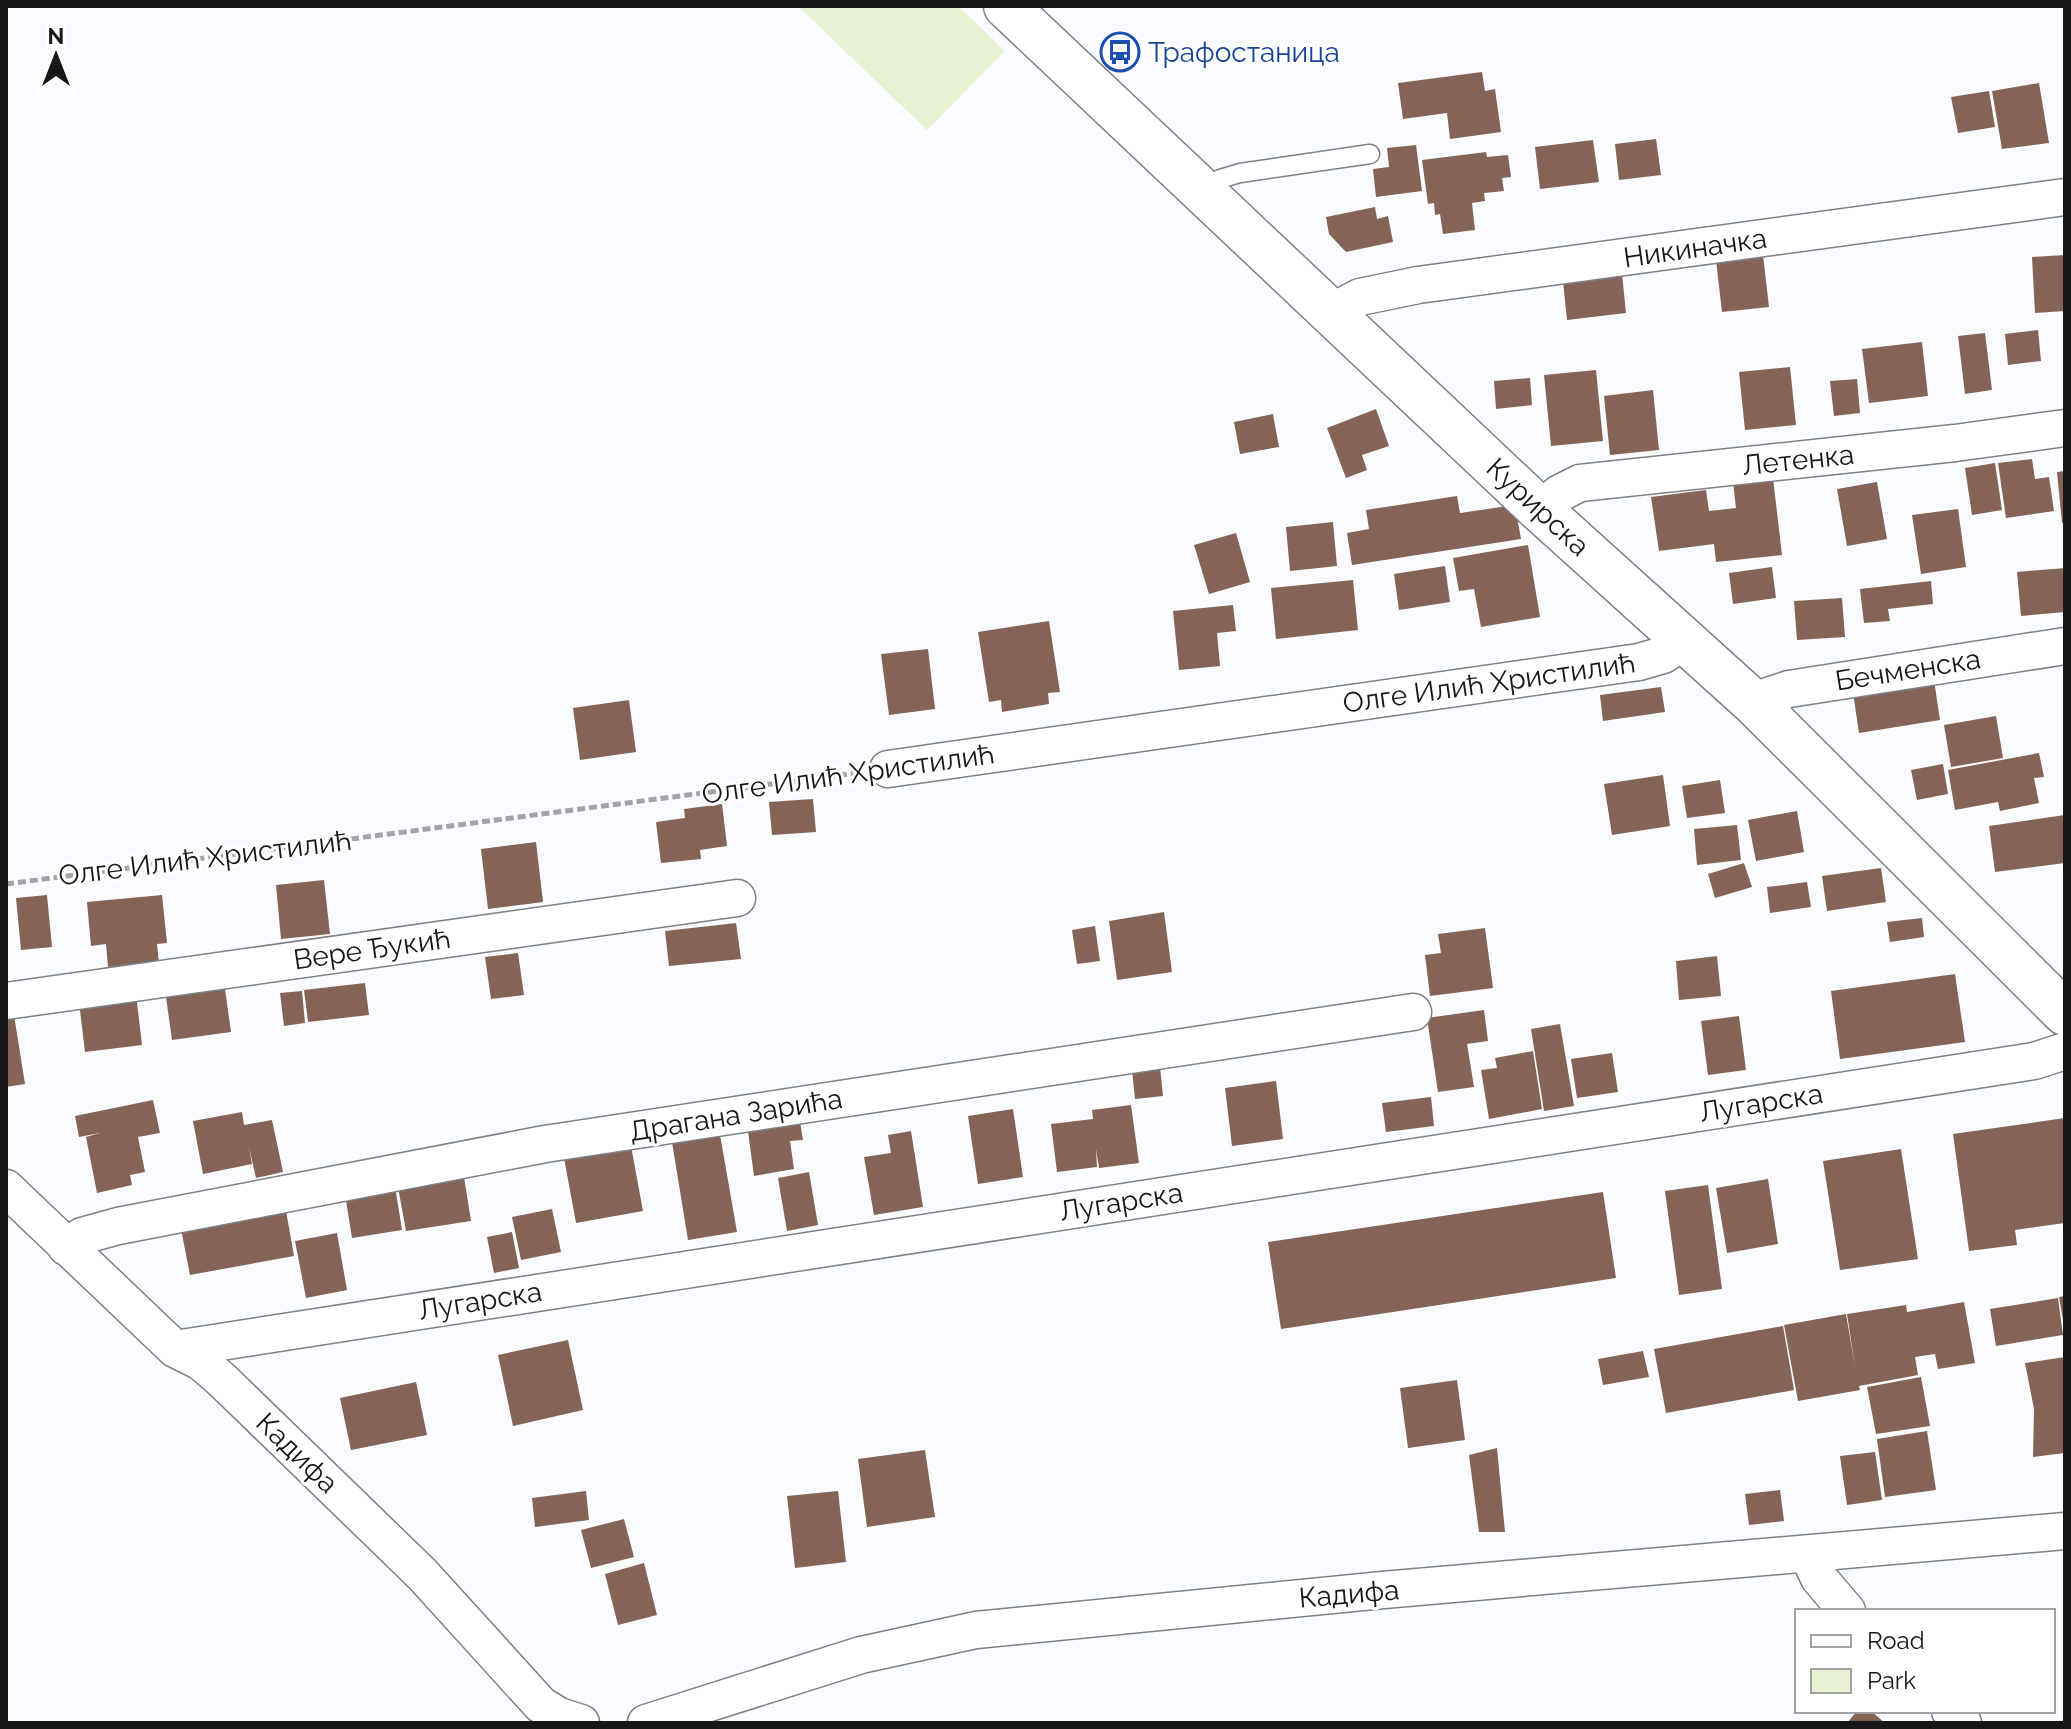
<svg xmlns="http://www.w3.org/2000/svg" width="2071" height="1729" font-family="Raleway,sans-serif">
	<rect width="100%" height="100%" fill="#f9fbfe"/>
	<!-- green -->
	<path fill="#e7f2d4" d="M798 6H958L1005 51 927 130Z"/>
	<!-- building -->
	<path fill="#856457" d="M1482 72 1485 91 1495 89 1501 132 1450 139 1447 113 1403 119 1398 83Z
		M2039 83 2049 143 2002 149 1992 91Z
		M1989 91 1995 127 1958 133 1951 97Z
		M1656 139 1661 175 1619 180 1615 144Z
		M1593 140 1599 182 1540 189 1535 147Z
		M1416 145 1422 191 1376 197 1373 169 1389 167 1387 148Z
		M1486 152 1487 157 1508 155 1511 177 1502 178 1504 191 1484 193 1485 201 1472 203 1475 230 1443 234 1440 214 1435 215 1434 203 1428 204 1422 160Z
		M1375 207 1377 219 1388 216 1393 242 1346 252 1329 234 1326 217Z
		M1763 255 1769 307 1722 312 1716 260Z
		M2065 255V311L2035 313 2032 257Z
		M1622 274 1626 313 1567 320 1563 281Z
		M2038 330 2041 361 2008 365 2005 334Z
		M1985 333 1992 390 1965 394 1958 336Z
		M1922 342 1928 396 1869 403 1862 349Z
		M1790 367 1796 425 1745 430 1739 372Z
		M1596 370 1603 441 1551 446 1544 375Z
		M1530 378 1532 405 1496 409 1494 381Z
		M1857 379 1860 413 1834 416 1830 381Z
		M1653 390 1659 450 1610 455 1604 396Z
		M1376 409 1389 446 1362 455 1367 470 1346 478 1327 428Z
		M1273 414 1279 447 1240 454 1234 422Z
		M2032 459 2035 479 2049 477 2054 511 2006 518 1998 463Z
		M1995 463 2002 510 1972 515 1965 468Z
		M2065 471V523H2062L2057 472Z
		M1773 478 1782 555 1716 562 1714 544 1659 551 1651 497 1706 490 1709 511 1736 508 1733 482Z
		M1877 482 1887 539 1847 546 1837 489Z
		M1457 496 1460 513 1515 505 1521 539 1352 565 1347 533 1369 529 1366 510Z
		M1958 509 1966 567 1921 574 1912 515Z
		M1333 522 1337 566 1290 571 1286 527Z
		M1236 533 1250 582 1209 594 1194 545Z
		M1528 545 1540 617 1481 627 1474 589 1459 591 1453 558Z
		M1445 566 1450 602 1399 610 1394 574Z
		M1772 567 1776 598 1733 604 1729 573Z
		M2065 568V612L2021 616 2017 572Z
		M1353 580 1358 630 1276 639 1271 588Z
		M1931 581 1933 604 1888 609 1890 621 1864 623 1860 589Z
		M1842 598 1845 637 1797 640 1794 601Z
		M1233 605 1236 631 1217 633 1220 666 1179 670 1173 611Z
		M1049 621 1060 692 1048 693 1049 704 1002 712 1001 700 989 702 978 632Z
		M928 649 935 709 889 715 881 654Z
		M1934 680 1940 720 1859 733 1853 693Z
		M1661 687 1665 712 1603 721 1600 695Z
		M629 700 636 752 580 760 573 708Z
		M1996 716 2003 758 1951 767 1944 725Z
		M2039 753 2044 777 2034 778 2039 803 2000 811 1998 802 1955 810 1948 770Z
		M1943 764 1948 794 1917 800 1911 770Z
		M1663 775 1670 826 1612 835 1604 784Z
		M1720 780 1725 813 1687 818 1682 786Z
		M813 799 816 832 772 835 769 802Z
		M722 804 727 846 700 850 701 859 661 863 656 822 685 818 684 809Z
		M1797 811 1804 852 1756 861 1748 820Z
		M2065 815V863L1995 872 1989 826Z
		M1737 825 1741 860 1697 865 1694 829Z
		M536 842 543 902 488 909 481 849Z
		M1744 863 1752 887 1715 898 1708 874Z
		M1881 868 1886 902 1827 911 1822 876Z
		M324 880 330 934 281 939 276 885Z
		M1807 882 1811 907 1770 913 1767 887Z
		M47 895 52 947 21 950 16 898Z
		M162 895 167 943 157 944 159 963 108 967 106 944 91 946 87 902Z
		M1164 912 1172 972 1117 980 1109 921Z
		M1922 918 1924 937 1890 942 1887 922Z
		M736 923 741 959 669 966 665 931Z
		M1095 926 1100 961 1077 964 1072 930Z
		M1485 928 1493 988 1430 996 1425 955 1441 953 1438 934Z
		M518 953 524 995 491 999 485 957Z
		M1717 956 1721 996 1679 1000 1676 961Z
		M1955 974 1965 1042 1840 1059 1831 991Z
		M224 982 231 1032 172 1040 165 990Z
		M365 983 369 1015 308 1022 304 990Z
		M302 991 305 1023 284 1026 280 993Z
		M136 994 142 1045 85 1052 79 1002Z
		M1484 1010 1488 1041 1467 1044 1474 1087 1438 1092 1427 1018Z
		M14 1015 25 1084 6 1087V1016Z
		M1739 1016 1746 1070 1708 1075 1701 1021Z
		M1560 1024 1574 1106 1544 1111 1531 1029Z
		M1533 1051 1542 1109 1489 1119 1481 1070 1497 1068 1495 1058Z
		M1612 1053 1618 1092 1577 1098 1571 1059Z
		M1159 1057 1163 1096 1135 1099 1131 1060Z
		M1276 1081 1283 1139 1232 1146 1225 1088Z
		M1431 1097 1434 1126 1386 1132 1382 1103Z
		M153 1100 160 1133 138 1137 145 1172 130 1175 132 1185 97 1193 86 1137 100 1133 79 1137 75 1116Z
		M1131 1105 1139 1163 1099 1168 1096 1149 1097 1167 1057 1172 1051 1124 1093 1119 1092 1110Z
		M1013 1109 1023 1177 978 1184 968 1116Z
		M242 1112 244 1125 272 1120 283 1172 256 1178 249 1147 252 1164 203 1174 193 1121Z
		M799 1116 803 1140 790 1141 794 1169 754 1176 747 1124Z
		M2065 1118V1223L2015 1230 2017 1245 1969 1251 1953 1134Z
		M719 1129 737 1232 688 1240 671 1136Z
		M911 1131 923 1207 874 1215 864 1157 891 1153 888 1135Z
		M631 1146 643 1211 576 1223 564 1158Z
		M1901 1149 1918 1259 1840 1270 1823 1161Z
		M809 1172 818 1225 787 1231 778 1178Z
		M464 1177 471 1221 406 1231 398 1187Z
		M1768 1179 1778 1244 1727 1253 1716 1188Z
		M394 1180 402 1230 352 1238 344 1188Z
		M1708 1185 1722 1289 1679 1295 1665 1191Z
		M1603 1192 1616 1278 1281 1329 1268 1242Z
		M285 1205 294 1256 190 1275 180 1224Z
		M552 1209 561 1252 521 1260 512 1217Z
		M512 1232 519 1268 494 1273 487 1237Z
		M337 1233 347 1290 306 1298 295 1241Z
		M2065 1296V1320H2063L2059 1297Z
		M2058 1298 2063 1335 1996 1346 1990 1309Z
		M1964 1302 1975 1363 1938 1369 1935 1354 1915 1357 1918 1375 1859 1386 1860 1390 1798 1401 1784 1325 1846 1314 1855 1367 1847 1314 1906 1305 1907 1312Z
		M1783 1326 1794 1390 1666 1413 1654 1349Z
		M568 1340 583 1410 513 1426 498 1355Z
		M1643 1351 1649 1377 1603 1385 1598 1359Z
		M2065 1357V1453L2033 1457 2034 1409 2025 1363Z
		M1921 1377 1930 1426 1876 1434 1867 1387Z
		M1457 1380 1465 1440 1408 1448 1400 1388Z
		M416 1382 427 1435 351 1450 340 1398Z
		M1927 1431 1936 1490 1885 1497 1877 1439Z
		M1497 1448 1505 1532H1479L1469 1455Z
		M925 1450 935 1517 867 1527 858 1459Z
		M1875 1452 1882 1500 1847 1505 1840 1456Z
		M1780 1490 1784 1521 1749 1525 1745 1494Z
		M586 1491 589 1520 535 1527 532 1498Z
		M838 1491 846 1562 795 1568 787 1496Z
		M624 1519 634 1557 591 1568 581 1530Z
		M644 1563 657 1615 618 1625 605 1574Z
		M1857 1711H1871L1885 1723H1847Z"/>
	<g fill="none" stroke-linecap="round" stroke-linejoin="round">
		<defs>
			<path id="lane" d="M1202 192 1220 179 1240 173 1370 154"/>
			<path id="street" d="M1330 313 1360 297 1418 285 2065 197
				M1539 509 1560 493 1580 483 1955 443 2065 428
				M1755 704 1765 697 1789 689 2065 646
				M888 769 1639 662 1663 655 1684 641
				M6 1001 737 898
				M6 1188 175 1349 201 1362 222 1380 422 1574 541 1705 559 1716 581 1723
				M66 1247 82 1236 118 1226 545 1144 1413 1012
				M175 1349 2034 1061 2065 1051
				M1808 1555 1819 1578 1847 1611
				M1950 1711 1963 1723
				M646 1723 861 1655 976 1630 1383 1590 2065 1531"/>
			<path id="secondary" d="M1006 6 1539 509 1755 704 2065 1013"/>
		</defs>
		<!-- lane casing -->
		<use href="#lane" stroke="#7c8187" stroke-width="21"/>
		<!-- street casing -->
		<use href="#street" stroke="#7c8187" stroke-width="39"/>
		<!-- secondary casing -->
		<use href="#secondary" stroke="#7c8187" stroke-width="47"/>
		<!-- path -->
		<path stroke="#a2a4a7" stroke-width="5" stroke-dasharray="8 4" stroke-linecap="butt" d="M6 884 856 773"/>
		<!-- lane -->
		<use href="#lane" stroke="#fff" stroke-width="18"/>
		<!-- street -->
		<use href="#street" stroke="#fff" stroke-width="36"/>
		<!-- secondary -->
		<use href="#secondary" stroke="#fff" stroke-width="44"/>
	</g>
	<!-- icons -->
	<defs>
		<symbol id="bus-ring" viewBox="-11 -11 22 22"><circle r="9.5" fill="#fff" stroke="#1a4fb4" stroke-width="1.5"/><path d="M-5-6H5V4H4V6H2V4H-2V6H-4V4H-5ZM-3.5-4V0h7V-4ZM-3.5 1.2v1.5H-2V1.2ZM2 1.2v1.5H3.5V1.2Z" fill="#1a4fb4"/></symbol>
	</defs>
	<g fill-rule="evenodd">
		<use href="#bus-ring" x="1098" y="30" width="44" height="44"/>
	</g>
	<g text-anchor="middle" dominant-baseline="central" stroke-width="6" stroke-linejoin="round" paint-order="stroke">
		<!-- transit labels -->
		<g font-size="28" fill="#164399" stroke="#fff" text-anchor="start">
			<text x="1148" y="52">Трафостаница</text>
		</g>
		<!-- street labels -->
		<g font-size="28" fill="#151719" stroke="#fff">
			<text transform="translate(1695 248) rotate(-8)">Никиначка</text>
			<text transform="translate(1798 460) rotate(-6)">Летенка</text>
			<text transform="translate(1538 507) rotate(43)">Курирска</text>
			<text transform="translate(1908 670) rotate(-9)">Бечменска</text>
			<text transform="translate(1489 683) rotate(-8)">Олге Илић Христилић</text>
			<text transform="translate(848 774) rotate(-8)">Олге Илић Христилић</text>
			<text transform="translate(205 858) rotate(-7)">Олге Илић Христилић</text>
			<text transform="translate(372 949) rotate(-8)">Вере Ђукић</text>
			<text transform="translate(1761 1103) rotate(-9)">Лугарска</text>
			<text transform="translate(736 1115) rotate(-9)">Драгана Зарића</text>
			<text transform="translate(1121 1202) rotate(-9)">Лугарска</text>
			<text transform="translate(480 1301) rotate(-9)">Лугарска</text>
			<text transform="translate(297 1453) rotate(44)">Кадифа</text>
			<text transform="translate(1349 1594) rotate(-5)">Кадифа</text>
		</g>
	</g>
	<!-- border -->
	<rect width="2071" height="1729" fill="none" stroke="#151719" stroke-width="16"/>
	<!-- legend -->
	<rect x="1795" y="1609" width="260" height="104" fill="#ffffff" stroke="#a1a2a3" stroke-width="2"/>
	<rect x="1811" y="1635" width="40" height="12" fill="#ffffff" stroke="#a1a2a3" stroke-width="2"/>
	<text x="1867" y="1649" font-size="24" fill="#151719">Road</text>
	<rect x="1811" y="1669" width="40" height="24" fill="#e7f2d4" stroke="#a1a2a3" stroke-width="2"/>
	<text x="1867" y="1689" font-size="24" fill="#151719">Park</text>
	<!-- north arrow -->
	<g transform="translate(56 56)" stroke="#ffffff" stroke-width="6" paint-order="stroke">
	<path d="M0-6L14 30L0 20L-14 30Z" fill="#151719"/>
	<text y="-12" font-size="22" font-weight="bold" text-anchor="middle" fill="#151719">N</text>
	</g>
</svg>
